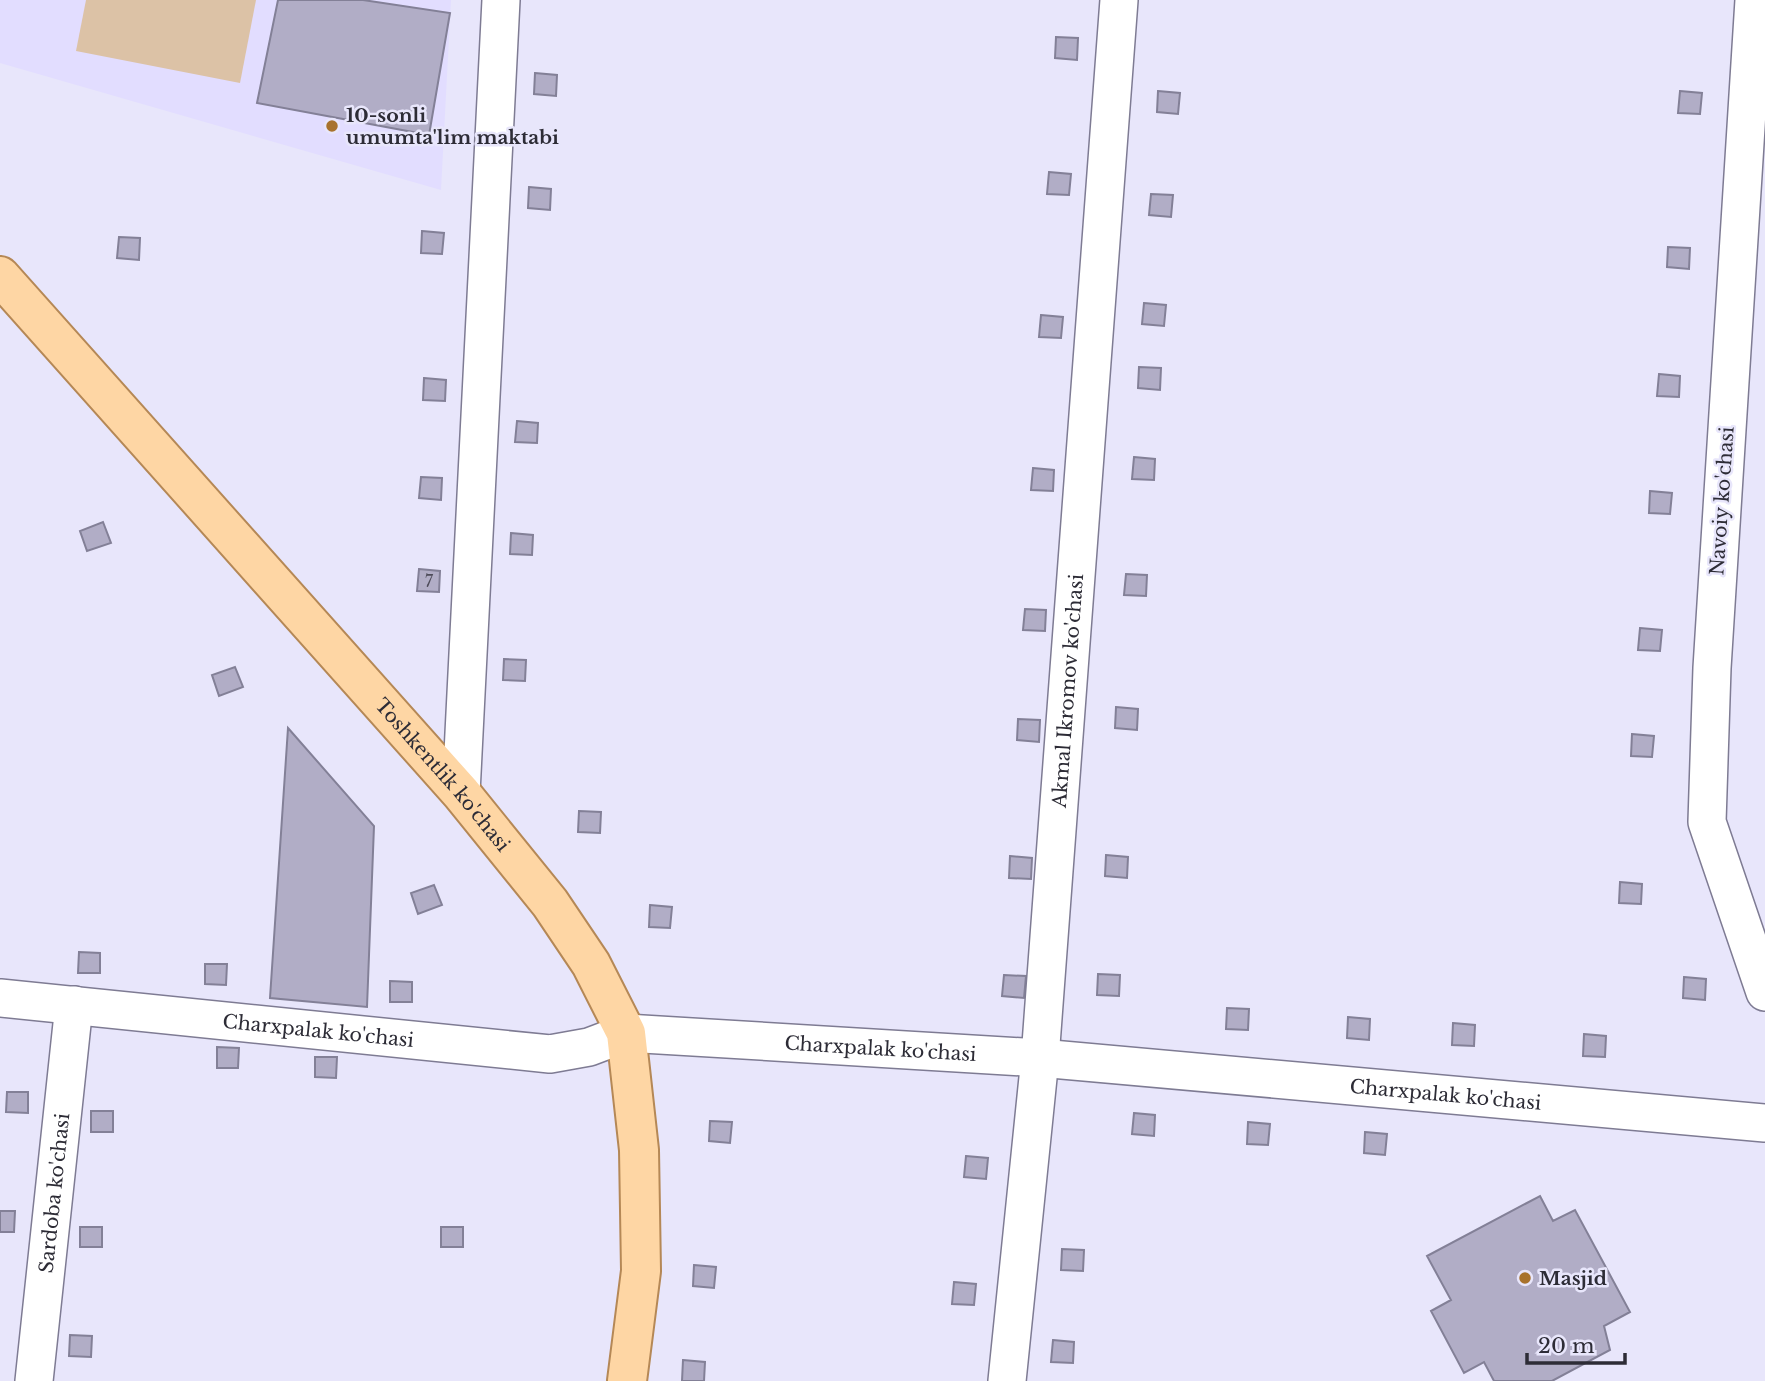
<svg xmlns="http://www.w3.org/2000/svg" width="1765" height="1381" font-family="'Libre Baskerville',serif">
	<rect width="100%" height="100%" fill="#e8e6fb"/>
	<!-- built -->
	<path fill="#e2ddff" d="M0 0H451L441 190 0 63Z"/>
	<!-- pitch -->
	<path fill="#dcc2a6" d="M86 0H256L240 83 76 51Z"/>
	<!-- building -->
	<path fill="#b1adc6" stroke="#838097" stroke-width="2" d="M278 0H363L450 13 429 135 257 103Z
		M1056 37 1078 38 1077 60 1055 58Z
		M535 73 557 75 556 96 534 94Z
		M1158 91 1180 93 1178 114 1157 112Z
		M1680 91 1702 93 1700 114 1678 113Z
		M1049 172 1071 174 1069 195 1047 194Z
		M529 187 551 189 550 210 528 208Z
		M1151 194 1173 195 1171 217 1149 215Z
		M422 231 444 233 442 254 421 253Z
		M119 237 140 238 139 260 117 258Z
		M1668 247 1690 248 1689 269 1667 267Z
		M1144 303 1166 305 1164 326 1142 324Z
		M1041 315 1063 317 1061 338 1039 337Z
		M1139 367 1161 368 1160 390 1138 388Z
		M1659 374 1680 376 1679 397 1657 396Z
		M424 378 446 380 445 401 423 400Z
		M517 421 538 423 537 443 515 442Z
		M1134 457 1155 459 1154 480 1132 479Z
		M1033 468 1054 470 1053 491 1031 490Z
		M421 477 442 478 441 500 419 498Z
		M1650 491 1672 493 1670 514 1649 513Z
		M103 522 111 543 87 551 80 531Z
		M511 533 533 535 532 555 510 554Z
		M419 569 440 571 439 592 417 591Z
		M1126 574 1147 575 1146 596 1124 595Z
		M1025 609 1046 610 1045 631 1023 630Z
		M1640 628 1662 630 1660 651 1638 650Z
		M504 659 526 660 525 681 503 680Z
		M235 667 243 687 219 696 212 675Z
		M1116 707 1138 709 1137 730 1115 728Z
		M1018 719 1040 720 1039 742 1017 740Z
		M288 728 374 826 367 1007 270 998Z
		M1632 734 1654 736 1652 757 1631 756Z
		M579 811 601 812 600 833 578 832Z
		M1106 855 1128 857 1127 878 1105 876Z
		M1010 856 1032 858 1031 879 1009 878Z
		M1620 882 1642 884 1641 904 1619 903Z
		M434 885 442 905 418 914 411 893Z
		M650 905 672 907 670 928 649 927Z
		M79 952 100 953V973H78Z
		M205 964H227L226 985 205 984Z
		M1098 974 1120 975 1119 996 1097 995Z
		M1004 975 1026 976 1024 998 1002 996Z
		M1684 977 1706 979 1705 1000 1683 998Z
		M390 981 412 982V1002H390Z
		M1227 1008 1249 1009 1248 1030 1226 1029Z
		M1348 1017 1370 1019 1369 1040 1347 1038Z
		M1453 1023 1475 1025 1474 1046 1452 1045Z
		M1584 1034 1606 1036 1605 1057 1583 1056Z
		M217 1047 239 1048 238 1068H217Z
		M315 1057H337L336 1078 315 1077Z
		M7 1092H28V1113L6 1112Z
		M91 1111H113V1132H91Z
		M1134 1113 1155 1115 1154 1136 1132 1134Z
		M710 1121 732 1122 730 1143 709 1141Z
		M1248 1122 1270 1124 1268 1145 1247 1144Z
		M1365 1132 1387 1134 1385 1155 1364 1153Z
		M966 1156 988 1158 986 1179 964 1177Z
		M1540 1196 1553 1221 1575 1210 1630 1312 1604 1326 1610 1350 1552 1381H1494L1484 1362 1464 1373 1431 1311 1451 1300 1427 1256Z
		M0 1211H15L14 1232H0Z
		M80 1227H102V1247H80Z
		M441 1227H463V1247H441Z
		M1062 1249 1084 1250 1083 1271 1061 1270Z
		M694 1265 716 1267 714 1288 693 1286Z
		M954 1282 976 1284 974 1305 952 1304Z
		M70 1335 92 1336 91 1357 69 1356Z
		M1053 1340 1074 1342 1073 1363 1051 1362Z
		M683 1360 705 1362 704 1381H682Z"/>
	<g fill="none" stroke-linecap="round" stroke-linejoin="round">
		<defs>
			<g id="minor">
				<path d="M1754 0 1712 668 1707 822 1765 992"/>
				<path d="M461 793 501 0"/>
				<path id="s1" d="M0 998 550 1054 589 1047 626 1033 1040 1058 1765 1123"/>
				<path id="s2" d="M34 1381 74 1005"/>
				<path id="s3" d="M1007 1381 1040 1058 1119 0"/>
			</g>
			<g id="major">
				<path id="s4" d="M0 276 461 793 550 903 591 964 626 1033 639 1150 641 1271 627 1381"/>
			</g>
		</defs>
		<!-- minor casing -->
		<use href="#minor" stroke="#7e7b93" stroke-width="40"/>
		<!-- major casing -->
		<use href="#major" stroke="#b58856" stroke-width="42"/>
		<!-- minor -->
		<use href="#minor" stroke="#fff" stroke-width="37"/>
		<!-- major -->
		<use href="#major" stroke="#fed6a4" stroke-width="38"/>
	</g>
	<!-- markers -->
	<g fill="#a8722c" stroke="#e8e6fb" stroke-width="2.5">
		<circle cx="332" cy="126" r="7"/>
		<circle cx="1525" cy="1278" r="7"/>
	</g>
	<g text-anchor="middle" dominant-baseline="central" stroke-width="5" stroke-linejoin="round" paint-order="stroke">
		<!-- number labels -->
		<g font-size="16" fill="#4e4c5a">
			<text x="429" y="581">7</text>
		</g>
		<!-- poi labels -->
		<g font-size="19" font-weight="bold" fill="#2d2c36" stroke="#e8e6fb" text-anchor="start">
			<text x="346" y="115">10-sonli<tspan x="346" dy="22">umumta'lim maktabi</tspan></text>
			<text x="1539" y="1278">Masjid</text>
		</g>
		<!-- street labels -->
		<g font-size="19" fill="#2d2c36" stroke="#e8e6fb">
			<text transform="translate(1722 501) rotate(-86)">Navoiy ko'chasi</text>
			<text stroke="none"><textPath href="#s3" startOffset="693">Akmal Ikromov ko'chasi</textPath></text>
			<text stroke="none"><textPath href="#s4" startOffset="667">Toshkentlik ko'chasi</textPath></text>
			<text stroke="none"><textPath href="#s1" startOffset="320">Charxpalak ko'chasi</textPath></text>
			<text stroke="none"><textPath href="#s1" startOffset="887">Charxpalak ko'chasi</textPath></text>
			<text stroke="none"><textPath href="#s1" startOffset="1454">Charxpalak ko'chasi</textPath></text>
			<text stroke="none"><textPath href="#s2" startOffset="189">Sardoba ko'chasi</textPath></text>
		</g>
	</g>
	<!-- scale -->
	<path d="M1527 1353v10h98v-10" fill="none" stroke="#2d2c36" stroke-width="3.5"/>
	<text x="1538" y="1353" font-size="21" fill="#2d2c36" stroke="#e8e6fb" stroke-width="5" paint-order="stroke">20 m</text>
</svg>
